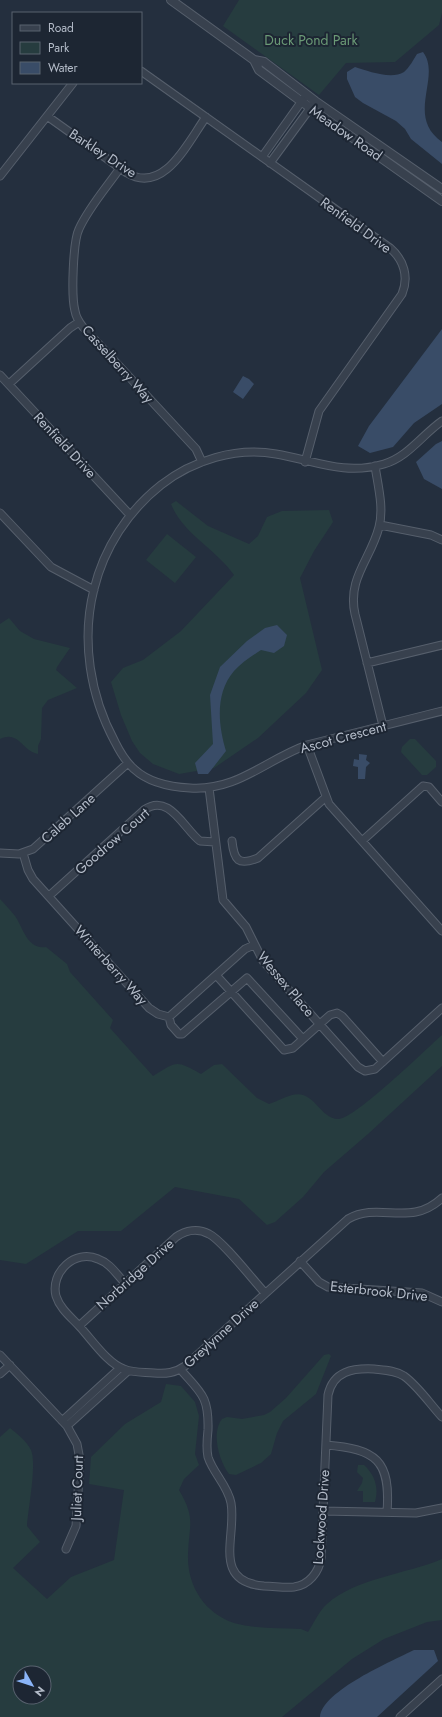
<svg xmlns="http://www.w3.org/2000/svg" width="442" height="1717" font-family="Jost,sans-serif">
	<rect width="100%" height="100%" fill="#242f3e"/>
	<!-- green -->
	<path fill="#263c3f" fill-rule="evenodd" d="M239 0H442V13L439 25 395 62 346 63 319 95 223 26Z
		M176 501 208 526 249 544 258 536 267 517 282 511 329 510 333 522 314 551 300 578 322 670 306 693 258 738 214 768 179 774 153 764 140 753 132 741 121 715 111 682 123 668 143 660 181 631 234 575C216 549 183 534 171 504Z
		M167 534 196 557 175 583 146 560Z
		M9 618 20 631 34 639 70 648 57 667 56 670 77 688 48 700 42 708 41 739 38 746V754C22 751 19 730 0 739V624Z
		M410 739H415L436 761V767L427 775H422L401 752 402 747Z
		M0 899C5 904 10 910 15 916 23 927 27 950 46 947L67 964 70 972 113 1020 110 1028 153 1076C178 1061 175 1060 201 1074L214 1065 222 1064 257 1098 269 1104C276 1102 284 1097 292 1095 314 1089 319 1118 338 1119 354 1120 426 1049 442 1035V1066L368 1134 324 1172 303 1197 275 1222 267 1225 239 1199 175 1187 121 1231H78L26 1264 0 1260Z
		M329 1354 331 1356 316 1394 283 1421 277 1433 271 1454 261 1463 236 1475 229 1474C219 1461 211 1433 222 1419L227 1417 242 1419 264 1415 270 1412 286 1398 324 1355Z
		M166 1384 181 1386 195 1402 199 1416 195 1454 199 1465 184 1479 179 1490C196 1519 189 1524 188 1555 187 1585 204 1613 234 1623 255 1629 279 1628 301 1629L308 1632C314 1623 319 1611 327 1604 356 1578 407 1574 442 1559V1620L427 1622 384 1639 352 1659 282 1717H0V1437L10 1428C17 1434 26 1440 31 1450 37 1464 28 1509 27 1526L40 1542 13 1568 47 1599 71 1577 114 1560 124 1490 89 1484 91 1457 125 1424 161 1402ZM20 1673H44V1697H20Z
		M358 1465H364C375 1475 379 1488 375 1502H363V1491H357L362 1483 363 1478 357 1472Z"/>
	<!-- water -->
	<path fill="#394c67" d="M423 52C442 77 405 116 442 142V164L411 139 405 129 396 121 363 103 355 97 347 79V72L355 67C368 71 391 80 404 72 409 68 414 59 417 54Z
		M442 329V404L414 423 393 447 370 453 358 446 369 426Z
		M243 376 249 379 254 384 243 399 233 392Z
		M442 441V489L424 479 416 462 436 444Z
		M277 625 287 635 284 646 274 653 261 650C252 656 241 663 234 671 215 693 218 725 226 751L208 774H198L195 763 213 744 210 695 220 667 247 641 265 628Z
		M359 754 367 755 366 760 370 763 366 767 365 779H358V767L353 766 354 759 359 760Z
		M414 1650H434L438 1661 377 1717H320C322 1691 392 1661 414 1650Z"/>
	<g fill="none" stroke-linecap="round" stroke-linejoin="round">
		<defs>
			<path id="minor" d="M141 71 390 248C404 260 409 277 402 294L319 411 305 462
				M47 116 127 173C164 195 188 142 206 117
				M262 157 304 98
				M270 163 314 103
				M120 168C107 187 89 207 79 229 73 241 71 296 75 311 76 317 79 322 83 327L196 449 202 462
				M0 176 73 83
				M0 375 130 515
				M9 384 70 328 79 322
				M442 421C422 435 408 457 384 464 344 476 313 460 276 454 236 447 193 460 161 485 128 511 104 548 94 589 81 640 90 696 115 742 120 752 126 762 134 769 149 783 170 787 190 788 238 791 265 760 307 745L442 711
				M375 466C378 486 384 508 379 527 371 559 347 578 355 614L383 726
				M0 513 51 567 94 590
				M380 525 431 535 442 540
				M367 663 442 645
				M307 745 329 804 442 931
				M209 788 223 900 246 927 263 961 358 1067 365 1071 375 1069 442 1008
				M232 841C234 860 238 866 258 858L326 797
				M362 841 423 786 429 787 442 802
				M0 853 19 854 33 849 128 763
				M23 853 28 870 33 879 149 1008 158 1014 169 1017 245 949 254 945
				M49 896 144 810C169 792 184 829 200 841L215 842
				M216 975 284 1050 293 1048 330 1015 337 1013 342 1016 383 1062
				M169 1017 171 1025 179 1034H182L247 978 303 1039
				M300 1261 319 1282 328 1287 422 1293 442 1302
				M125 1283C117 1275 110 1263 98 1259 75 1249 50 1272 56 1296 60 1309 72 1318 80 1327 92 1340 108 1364 124 1369 133 1373 144 1372 154 1373 166 1374 175 1373 185 1366L348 1219C380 1201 410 1228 442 1198
				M79 1326 176 1237C186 1230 198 1228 209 1234 222 1240 253 1280 265 1293
				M0 1355 67 1426 77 1444 80 1460 76 1526 66 1549
				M180 1369C201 1393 209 1396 208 1430 207 1439 206 1448 208 1457 213 1473 228 1486 231 1503 237 1535 211 1582 264 1586 274 1586 284 1588 294 1587 309 1585 319 1572 321 1558L328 1395C333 1371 353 1368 374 1369 384 1370 395 1370 404 1376 418 1386 430 1404 442 1417
				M0 1374 10 1365
				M62 1421 120 1368
				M67 1426 128 1371
				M326 1445C376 1449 391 1460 387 1512
				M323 1511 416 1513 442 1508
				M400 1717 442 1679"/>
			<path id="tertiary" d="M171 0 254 60 264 62 315 101 442 189
				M254 60 259 70 298 99 442 201"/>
		</defs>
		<!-- minor casing -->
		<use href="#minor" stroke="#565f6c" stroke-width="9"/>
		<!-- tertiary casing -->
		<use href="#tertiary" stroke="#565f6c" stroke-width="10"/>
		<!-- minor -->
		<use href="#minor" stroke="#38414e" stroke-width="7"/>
		<!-- tertiary -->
		<use href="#tertiary" stroke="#38414e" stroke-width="8"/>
	</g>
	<g text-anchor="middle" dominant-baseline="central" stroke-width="4" stroke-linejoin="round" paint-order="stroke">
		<!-- park labels -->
		<g font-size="14" fill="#6b9a76" stroke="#1d2633">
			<text x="311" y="40">Duck Pond Park</text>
		</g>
		<!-- street labels -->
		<g font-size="14" fill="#b4bcc9" stroke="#1d2633">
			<text transform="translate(346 133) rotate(35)">Meadow Road</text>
			<text transform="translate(103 153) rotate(33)">Barkley Drive</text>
			<text transform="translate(356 225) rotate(36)">Renfield Drive</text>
			<text transform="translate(118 364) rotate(48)">Casselberry Way</text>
			<text transform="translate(65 445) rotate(47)">Renfield Drive</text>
			<text transform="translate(343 737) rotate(-15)">Ascot Crescent</text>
			<text transform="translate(68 818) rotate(-42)">Caleb Lane</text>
			<text transform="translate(112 841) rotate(-41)">Goodrow Court</text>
			<text transform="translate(111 965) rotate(48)">Winterberry Way</text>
			<text transform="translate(286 984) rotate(50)">Wessex Place</text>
			<text transform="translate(135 1274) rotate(-42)">Norbridge Drive</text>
			<text transform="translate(379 1291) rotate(6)">Esterbrook Drive</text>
			<text transform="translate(221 1333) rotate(-42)">Greylynne Drive</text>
			<text transform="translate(77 1488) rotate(-88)">Juliet Court</text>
			<text transform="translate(321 1517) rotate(-86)">Lockwood Drive</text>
		</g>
	</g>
	<!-- legend -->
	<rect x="12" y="12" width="130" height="72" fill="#1d2633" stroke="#59626f"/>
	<rect x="20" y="25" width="20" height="6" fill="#38414e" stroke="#59626f"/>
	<text x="48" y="32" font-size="12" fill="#b4bcc9">Road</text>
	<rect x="20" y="42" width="20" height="12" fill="#263c3f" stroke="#59626f"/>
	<text x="48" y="52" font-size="12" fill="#b4bcc9">Park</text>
	<rect x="20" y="62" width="20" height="12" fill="#394c67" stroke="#59626f"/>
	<text x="48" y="72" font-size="12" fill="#b4bcc9">Water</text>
	<!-- north arrow -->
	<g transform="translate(32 1685) rotate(129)"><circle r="19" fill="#1d2633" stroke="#59626f"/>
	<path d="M0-3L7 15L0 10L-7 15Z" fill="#8ab4f8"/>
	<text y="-6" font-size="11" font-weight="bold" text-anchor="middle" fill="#b4bcc9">N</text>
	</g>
</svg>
